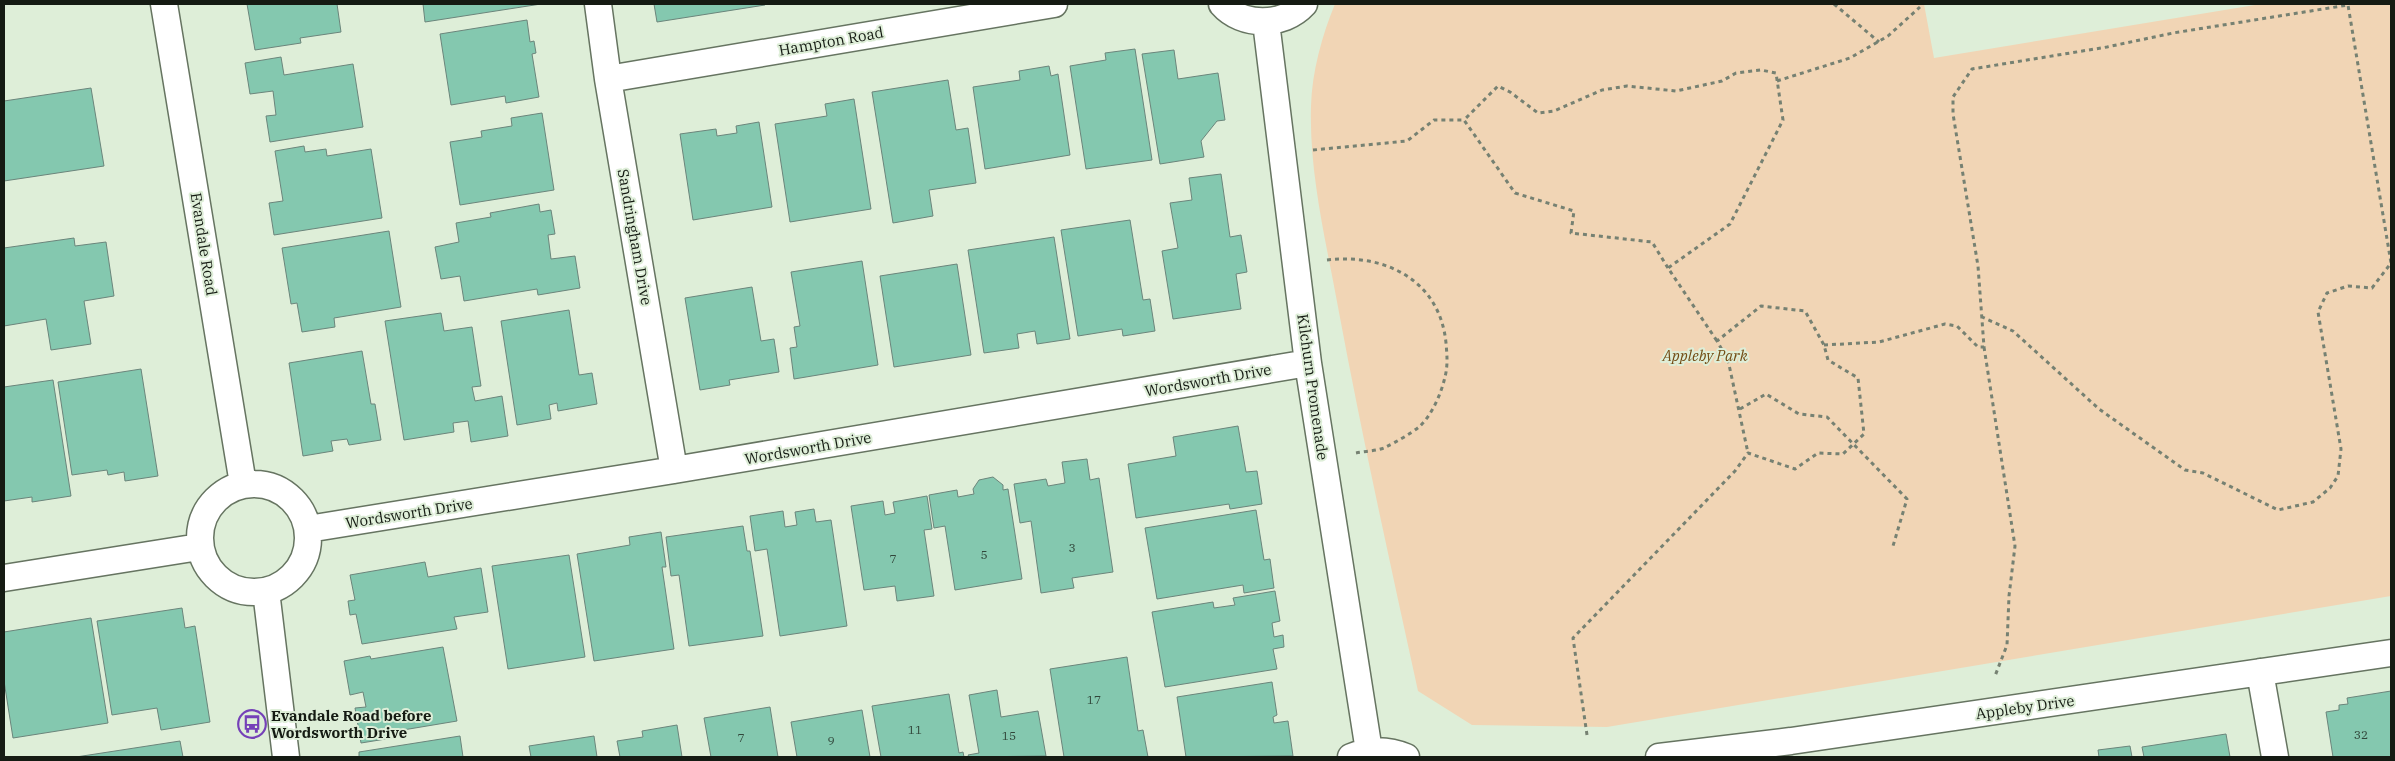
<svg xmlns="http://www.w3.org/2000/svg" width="2395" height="761" font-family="'IBM Plex Serif',serif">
	<rect width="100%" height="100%" fill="#deeed8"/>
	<!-- green -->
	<path fill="#f1d5b5" d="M1335 4H1924L1934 58 2261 4H2391V596L1607 727 1472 725 1418 691C1390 563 1362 436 1338 307 1326 241 1309 174 1311 106 1312 72 1322 35 1335 4Z"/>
	<!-- building -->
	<path fill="#84c8af" stroke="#6b857b" d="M247 4H337L341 32 300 38 301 43 255 50Z
		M423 4H541L425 22Z
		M654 4H765V5L657 22Z
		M527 20 530 42 534 41 536 53 532 54 539 97 506 103 505 96 451 105 440 34Z
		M1135 49 1152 160 1086 169 1070 66 1106 60 1105 53Z
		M1174 50 1178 79 1218 73 1225 120 1217 121 1201 141 1204 157 1160 164 1142 54Z
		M281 57 284 75 353 64 363 127 270 142 266 116 276 115 273 91 250 94 245 63Z
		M1049 66 1051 76 1058 74 1070 155 985 169 973 87 1020 80 1019 71Z
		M948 80 956 130 968 128 976 183 929 190 933 216 893 223 872 92Z
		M91 88 104 166 4 181V101Z
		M854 99 871 209 790 222 775 124 827 116 825 104Z
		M542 113 554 190 460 205 450 142 482 137 481 131 512 126 511 118Z
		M759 122 772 207 693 220 680 134 716 129 717 136 737 133 736 126Z
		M304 146 305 152 326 149 327 156 371 149 382 218 274 235 269 203 283 201 275 151Z
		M1221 174 1230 237 1241 235 1247 272 1236 274 1241 309 1173 319 1162 251 1178 248 1170 203 1192 200 1189 178Z
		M539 204 540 212 551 210 555 234 548 235 551 259 575 256 580 288 538 295 537 289 464 301 460 276 441 279 435 247 459 242 456 223 491 217 490 213Z
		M1130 220 1143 300 1150 299 1155 331 1123 336 1122 329 1078 336 1061 230Z
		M389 231 401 307 334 318 335 327 302 332 297 303 291 304 282 248Z
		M1054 237 1070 339 1037 344 1035 331 1017 334 1019 348 984 353 968 250Z
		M74 238 75 246 106 242 114 296 84 301 91 344 51 350 46 319 4 326V248Z
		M862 261 878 365 794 379 790 348 797 347 794 327 800 326 791 272Z
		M957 264 971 355 894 367 880 276Z
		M752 287 761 341 774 339 779 372 729 380 730 385 700 390 685 298Z
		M569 310 579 375 592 373 597 404 558 411 557 403 549 405 551 419 517 425 501 321Z
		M441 313 444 331 472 327 481 386 472 387 475 401 502 396 508 436 471 442 468 421 453 423 454 432 404 440 385 321Z
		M362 351 371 404H375L381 440 349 445 347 439 331 441 333 451 303 456 289 363Z
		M141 369 158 476 125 481 124 472 108 475 107 470 72 475 58 382Z
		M53 380 71 496 32 502V497L4 501V387Z
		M1238 426 1246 472 1257 471 1262 504 1230 509 1229 504 1136 518 1128 464 1176 456 1173 437Z
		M1087 459 1090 480 1099 478 1113 572 1072 578 1074 588 1041 593 1031 521 1020 523 1014 484 1046 479 1048 486 1065 483 1062 462Z
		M993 477 1003 485V490L1008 489 1022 579 955 590 945 526 934 528 929 495 957 490 958 497 974 494 973 489 979 480Z
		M927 496 932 529 924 530 934 596 897 601 895 586 864 590 851 506 883 501 885 515 895 513 893 502Z
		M814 509 816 522 831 520 847 626 780 636 767 549 755 551 750 516 783 511 785 527 797 525 795 512Z
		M1256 510 1264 560 1270 559 1274 588 1244 593 1243 585 1157 599 1145 528Z
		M743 526 747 551H750L763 636 689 646 679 575 671 576 666 537Z
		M661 532 666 567H662L674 649 594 661 577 554 630 545 629 537Z
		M569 555 585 657 508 669 492 566Z
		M425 562 428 577 481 568 488 612 454 617 457 629 362 644 356 614 350 615 348 601 355 600 350 575Z
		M1275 591 1280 621 1272 623 1274 637 1283 635 1284 647 1273 649 1277 669 1165 687 1152 612 1213 602 1214 608 1235 605 1233 598Z
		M182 608 185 628 195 626 210 722 161 730 157 708 112 715 97 621Z
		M91 618 108 723 13 738 4 681V632Z
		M443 647 457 721 391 732 392 738 361 743 355 708 366 707 363 692 350 695 344 661 370 656 371 659Z
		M1127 657 1138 731 1143 730 1148 757H1064L1050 669Z
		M1272 682 1277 715 1273 717 1274 723 1288 721 1293 756 1186 757 1177 697Z
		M997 690 1001 717 1038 711 1046 756 969 757 968 755 979 753 969 695Z
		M2391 691V757H2333L2326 712 2339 710V705L2348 704 2347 698Z
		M949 694 959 753 963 752 964 757H881L872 706Z
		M770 707 778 757H711L704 718Z
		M862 710 870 757H797L791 722Z
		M677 725 682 757H620L617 741 643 737 642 731Z
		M2226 734 2230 757H2144L2142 747Z
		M460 736 463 757H359V752Z
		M594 736 597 757H531L529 746Z
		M180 741 183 757H76Z
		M2130 746 2132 757H2099L2098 750Z"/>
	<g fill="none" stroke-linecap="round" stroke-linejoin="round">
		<defs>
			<path id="minor" d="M164 4 243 484
				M598 4 608 79 674 470
				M1222 4C1242 27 1283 27 1304 4
				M1266 22 1308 363 1369 751
				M608 79 1054 4
				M200 538a54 54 0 1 1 108 0a54 54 0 1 1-108 0Z
				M308 529 674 470 1308 363
				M4 578 199 547
				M266 591 286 757
				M2260 672 2275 757
				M1351 757C1370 749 1387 749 1406 757
				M1659 757 1791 741 2391 653"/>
		</defs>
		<!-- minor casing -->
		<use href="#minor" stroke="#667461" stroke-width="29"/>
		<!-- path -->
		<path stroke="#768172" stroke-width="3" stroke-dasharray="4 4" stroke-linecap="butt" d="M1834 4 1879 42
			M1777 81 1850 58 1888 36 1920 7
			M1313 150 1407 141 1434 120H1464
			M1327 260C1386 253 1440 281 1446 343 1447 355 1448 365 1445 377 1441 394 1432 415 1419 427 1410 434 1396 442 1386 447 1378 451 1366 451 1356 453
			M1668 268 1652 242 1571 233 1574 211 1515 193 1464 120 1498 86 1510 92 1538 113 1554 111 1602 90 1627 86 1676 91 1722 81 1736 73 1761 70 1776 73 1783 120 1730 224 1668 268 1717 341
			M1824 345 1879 342 1945 324 1957 326 1978 347H1984L1978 266 1953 114V97L1972 69 2107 47 2173 33 2348 5 2391 263 2372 288 2348 286 2327 293 2318 312 2341 449 2338 476 2330 488 2313 502 2278 510 2203 473 2185 470 2099 409 2013 331 1982 317
			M1984 347 2015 546 2009 596 2007 645 1995 676
			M1740 409 1766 394 1799 414 1827 417 1907 499 1893 546
			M1587 735 1573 638 1735 471 1748 453 1795 469 1818 453 1843 454 1864 434 1858 378 1828 360 1824 345 1805 311 1761 306 1717 341 1728 360 1748 453"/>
		<!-- minor -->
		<use href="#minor" stroke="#fff" stroke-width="26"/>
	</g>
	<!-- icons -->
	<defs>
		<symbol id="bus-ring" viewBox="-11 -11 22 22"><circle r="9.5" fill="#deeed8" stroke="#7541b8" stroke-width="1.5"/><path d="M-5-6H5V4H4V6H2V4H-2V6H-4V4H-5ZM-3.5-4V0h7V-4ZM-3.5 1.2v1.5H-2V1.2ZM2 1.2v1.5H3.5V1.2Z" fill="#7541b8"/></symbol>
	</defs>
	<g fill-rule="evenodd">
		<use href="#bus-ring" x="236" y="708" width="32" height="32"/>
	</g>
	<g text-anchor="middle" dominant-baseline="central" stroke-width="4" stroke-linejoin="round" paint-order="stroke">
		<!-- number labels -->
		<g font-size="12" fill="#31463a">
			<text x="1072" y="547">3</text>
			<text x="984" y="554">5</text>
			<text x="893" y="558">7</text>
			<text x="1094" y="699">17</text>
			<text x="915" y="729">11</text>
			<text x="2361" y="734">32</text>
			<text x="1009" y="735">15</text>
			<text x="741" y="737">7</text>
			<text x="831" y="740">9</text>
		</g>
		<!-- street labels -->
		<g font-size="15" fill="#151b13" stroke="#deeed8">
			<text transform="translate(831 41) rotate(-10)">Hampton Road</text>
			<text transform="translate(635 237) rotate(80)">Sandringham Drive</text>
			<text transform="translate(204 244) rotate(81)">Evandale Road</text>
			<text transform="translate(1208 380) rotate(-10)">Wordsworth Drive</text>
			<text transform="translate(1313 387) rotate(82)">Kilchurn Promenade</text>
			<text transform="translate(808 448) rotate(-10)">Wordsworth Drive</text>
			<text transform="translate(409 513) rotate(-9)">Wordsworth Drive</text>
			<text transform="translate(2025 707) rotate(-8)">Appleby Drive</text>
		</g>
		<!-- park labels -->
		<g font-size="15" font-style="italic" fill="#734c14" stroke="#deeed8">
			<text x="1705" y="355">Appleby Park</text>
		</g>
		<!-- poi labels -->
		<g font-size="15" font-weight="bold" fill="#151b13" stroke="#deeed8" text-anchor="start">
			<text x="271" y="715">Evandale Road before<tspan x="271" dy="17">Wordsworth Drive</tspan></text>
		</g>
	</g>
	<!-- border -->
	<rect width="2395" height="761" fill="none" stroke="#151b13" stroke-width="10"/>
</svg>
